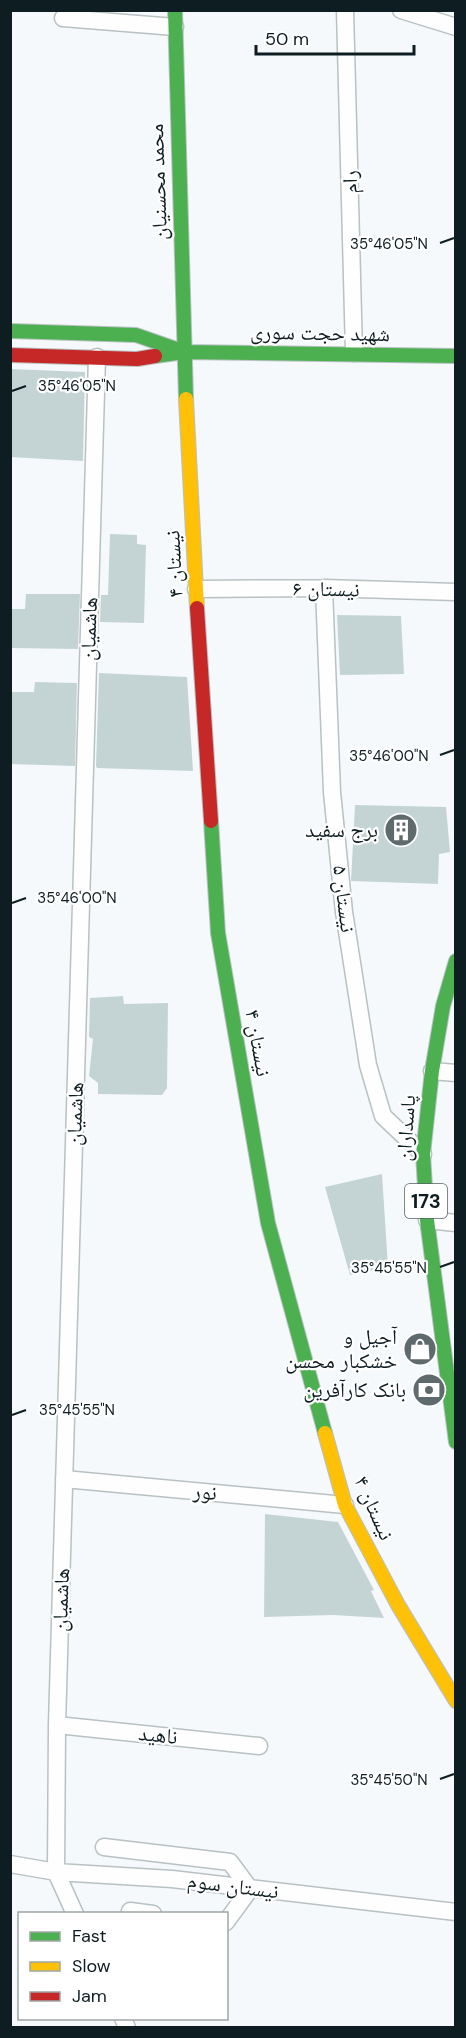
<svg xmlns="http://www.w3.org/2000/svg" width="466" height="2038" font-family="'DM Sans','Noto Naskh Arabic',sans-serif">
	<rect width="100%" height="100%" fill="#f5f9fb"/>
	<!-- building -->
	<path fill="#c4d4d5" d="M10 369 85 372 83 461 10 457Z
		M110 534 137 535V544L146 545 144 623 100 622 101 595H108Z
		M26 594H80L78 649 10 648V609H25Z
		M337 615 401 616 404 674 340 675Z
		M99 673 187 677 193 771 97 768 96 766Z
		M35 682 77 683 75 766 10 764V692H34Z
		M355 805 446 807 450 852 439 854 438 884 351 881Z
		M123 996 124 1004 168 1003 167 1088 162 1095 98 1094V1083L89 1076 93 1039 89 1037 90 998Z
		M382 1174 388 1267 350 1275 325 1187Z
		M265 1514 338 1522 374 1590 371 1591 384 1618 333 1615 264 1617Z"/>
	<g fill="none" stroke-linecap="round" stroke-linejoin="round">
		<defs>
			<path id="street" d="M345 10 354 353
				M401 10 456 27
				M63 18 175 27
				M324 588 332 792 344 912 368 1065 383 1116 423 1154
				M196 589 324 588 456 592
				M432 1071 456 1073
				M427 1220 456 1223
				M64 1479 345 1505
				M57 1725 259 1746
				M104 1847 230 1862 250 1889 226 1922
				M10 1864 56 1872 172 1879 456 1912
				M130 1911 153 1914
				M75 1914 56 1872 57 1725 97 357
				M123 2018 127 2028"/>
			<path id="fast" d="M175 10 186 399
				M10 331 136 335 179 350
				M155 356 184 352 456 356
				M211 821 218 933 268 1223 325 1433
				M456 961 443 1006 432 1071 423 1154 427 1220 456 1442"/>
			<path id="slow" d="M186 399 197 608
				M325 1433 345 1505 398 1605 456 1701"/>
			<path id="jam" d="M10 355 137 359 155 356
				M197 608 211 821"/>
		</defs>
		<!-- street casing -->
		<use href="#street" stroke="#b8c1c3" stroke-width="19"/>
		<!-- fast casing -->
		<use href="#fast" stroke="#b8c1c3" stroke-width="16"/>
		<!-- slow casing -->
		<use href="#slow" stroke="#b8c1c3" stroke-width="16"/>
		<!-- jam casing -->
		<use href="#jam" stroke="#b8c1c3" stroke-width="16"/>
		<!-- street -->
		<use href="#street" stroke="#fefefe" stroke-width="16"/>
		<!-- fast -->
		<use href="#fast" stroke="#4caf50" stroke-width="14"/>
		<!-- slow -->
		<use href="#slow" stroke="#ffc107" stroke-width="14"/>
		<!-- jam -->
		<use href="#jam" stroke="#c62828" stroke-width="14"/>
	</g>
	<!-- ticks -->
	<path fill="none" stroke="#0e1d21" stroke-width="2" d="M440 243 454 238M12 391 26 386M440 755 454 750M12 903 26 898M440 1267 454 1262M12 1415 26 1410M440 1779 454 1774"/>
	<!-- icons -->
	<defs>
		<symbol id="building-disc" viewBox="-11 -11 22 22"><circle r="9.5" fill="#5f6a6d" stroke="#fff"/><path d="M-4-6H4V6H1V3H-1V6H-4ZM-2.5-4.3h1.7v1.8h-1.7ZM.8-4.3h1.7v1.8H.8ZM-2.5-1h1.7V.8h-1.7ZM.8-1h1.7V.8H.8Z" fill="#fff"/></symbol>
		<symbol id="shop-disc" viewBox="-11 -11 22 22"><circle r="9.5" fill="#5f6a6d" stroke="#fff"/><path d="M-5-2.5h2.3a2.7 3.5 0 0 1 5.4 0H5L5.5 6h-11ZM-1.5-2.5h3a1.5 2.3 0 0 0-3 0Z" fill="#fff"/></symbol>
		<symbol id="bank-disc" viewBox="-11 -11 22 22"><circle r="9.5" fill="#5f6a6d" stroke="#fff"/><path d="M-6-4H6V4H-6ZM0-2.3a2.3 2.3 0 1 0 0 4.6a2.3 2.3 0 1 0 0-4.6Z" fill="#fff"/></symbol>
	</defs>
	<g fill-rule="evenodd">
		<use href="#building-disc" x="382" y="811" width="38" height="38"/>
		<use href="#shop-disc" x="401" y="1330" width="38" height="38"/>
		<use href="#bank-disc" x="410" y="1371" width="38" height="38"/>
	</g>
	<g text-anchor="middle" dominant-baseline="central" stroke-width="4.5" stroke-linejoin="round" paint-order="stroke">
		<!-- shield labels -->
		<rect fill="#fff" stroke="#566164" stroke-width="1.5" x="405" y="1184" width="42" height="34" rx="4.5"/>
		<g font-size="20" font-weight="bold" fill="#0e1d21">
			<text x="426" y="1201">173</text>
		</g>
		<!-- street labels -->
		<g font-size="21" fill="#0e1d21" stroke="#fff">
			<text transform="translate(158 182) rotate(-92)">محمد محسنیان</text>
			<text transform="translate(350 182) rotate(-91)">رام</text>
			<text transform="translate(320 333) rotate(1)">شهید حجت سوری</text>
			<text transform="translate(174 564) rotate(-93)">نیستان ۴</text>
			<text transform="translate(326 589) rotate(1)">نیستان ۶</text>
			<text transform="translate(89 629) rotate(-88)">هاشمیان</text>
			<text transform="translate(344 899) rotate(83)">نیستان ۵</text>
			<text transform="translate(258 1043) rotate(80)">نیستان ۴</text>
			<text transform="translate(75 1114) rotate(-88)">هاشمیان</text>
			<text transform="translate(406 1128) rotate(-86)">پاسداران</text>
			<text transform="translate(205 1492) rotate(5)">نور</text>
			<text transform="translate(374 1508) rotate(66)">نیستان ۴</text>
			<text transform="translate(61 1600) rotate(-88)">هاشمیان</text>
			<text transform="translate(158 1735) rotate(6)">ناهید</text>
			<text transform="translate(233 1886) rotate(7)">نیستان سوم</text>
		</g>
		<!-- poi labels -->
		<g font-size="21" fill="#0e1d21" stroke="#fff" text-anchor="end">
			<text x="378" y="830">برج سفید</text>
			<text x="397" y="1337">آجیل و<tspan x="397" dy="24">خشکبار محسن</tspan></text>
			<text x="406" y="1390">بانک کارآفرین</text>
		</g>
	</g>
	<g font-size="15" text-anchor="middle" fill="#0e1d21" stroke="#fff" stroke-width="4.5" stroke-linejoin="round" paint-order="stroke">
		<text x="389" y="249">35°46'05"N</text>
		<text x="77" y="391">35°46'05"N</text>
		<text x="389" y="761">35°46'00"N</text>
		<text x="77" y="903">35°46'00"N</text>
		<text x="389" y="1273">35°45'55"N</text>
		<text x="77" y="1415">35°45'55"N</text>
		<text x="389" y="1785">35°45'50"N</text>
	</g>
	<!-- border -->
	<rect width="466" height="2038" fill="none" stroke="#0e1d21" stroke-width="24"/>
	<!-- legend -->
	<rect x="18" y="1912" width="210" height="108" fill="#ffffff" stroke="#9fa5a6" stroke-width="1.5"/>
	<rect x="30" y="1932" width="30" height="9" fill="#4caf50" stroke="#9fa5a6" stroke-width="1.5"/>
	<text x="72" y="1942" font-size="18" fill="#0e1d21">Fast</text>
	<rect x="30" y="1962" width="30" height="9" fill="#ffc107" stroke="#9fa5a6" stroke-width="1.5"/>
	<text x="72" y="1972" font-size="18" fill="#0e1d21">Slow</text>
	<rect x="30" y="1992" width="30" height="9" fill="#c62828" stroke="#9fa5a6" stroke-width="1.5"/>
	<text x="72" y="2002" font-size="18" fill="#0e1d21">Jam</text>
	<!-- scale -->
	<path d="M256 45v9h158v-9" fill="none" stroke="#0e1d21" stroke-width="3"/>
	<text x="265" y="45" font-size="18" fill="#0e1d21" stroke="#ffffff" stroke-width="4.5" paint-order="stroke">50 m</text>
</svg>
